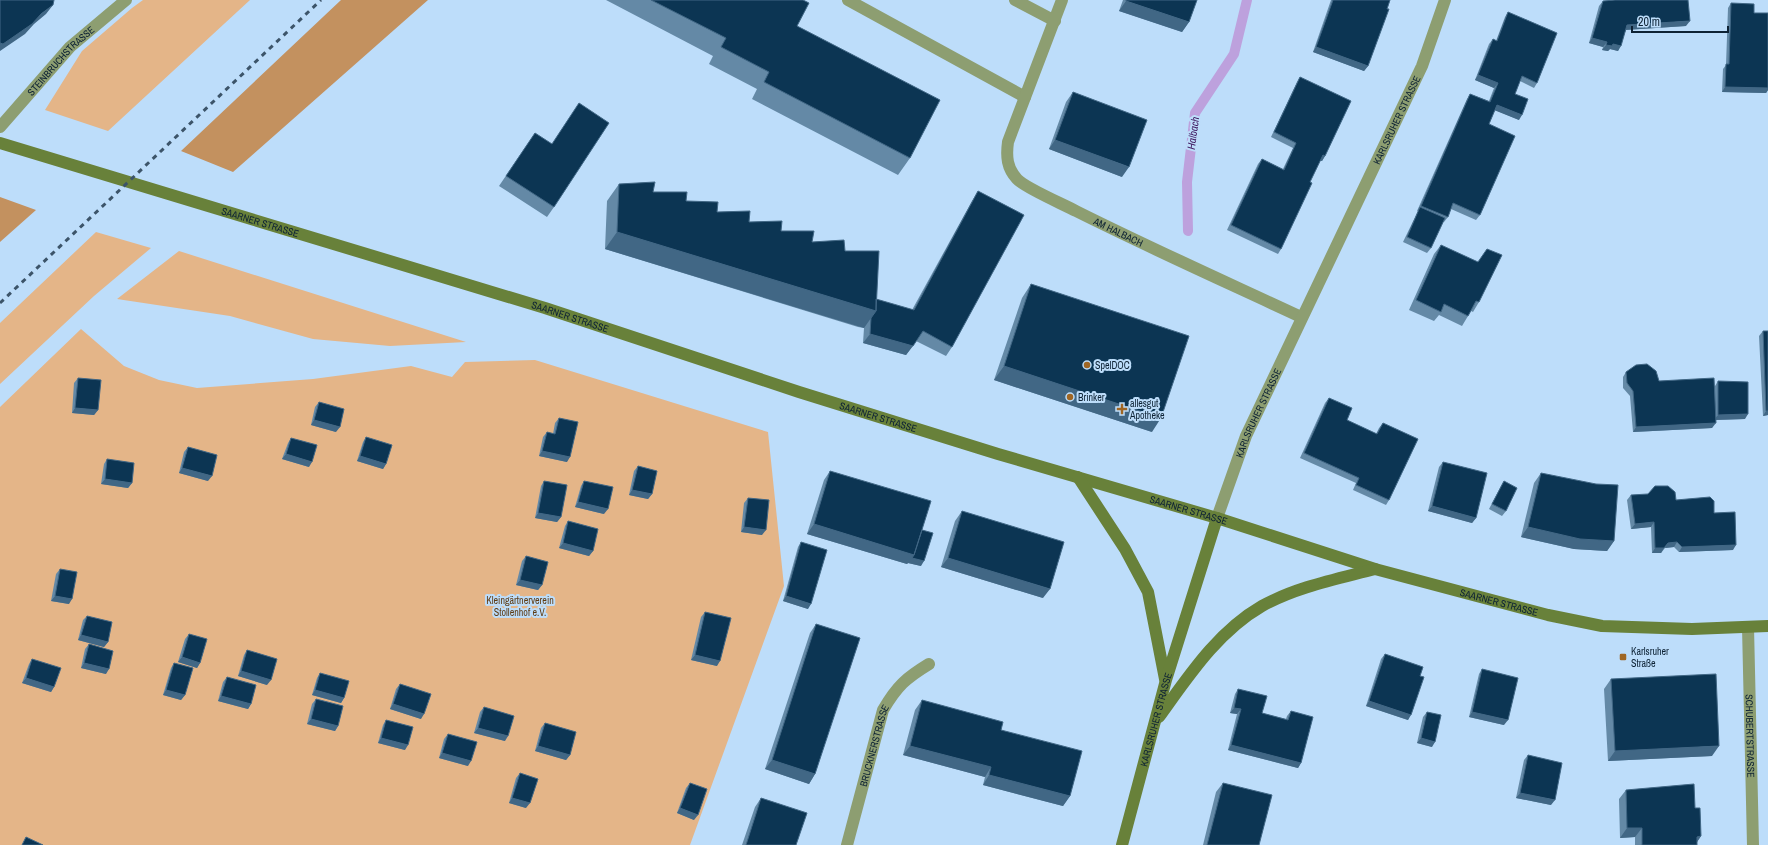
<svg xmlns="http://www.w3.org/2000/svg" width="1768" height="845" font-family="'Archivo Narrow',sans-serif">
	<rect width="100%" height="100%" fill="#bdddfa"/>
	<!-- green -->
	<path fill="#e4b588" d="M143 0H250L108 131 45 110 82 51 132 8Z
		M96 232 151 248 94 296 0 384V323Z
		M179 251 466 342 390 346 313 339 230 316 117 299Z
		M81 329 124 366 159 380 197 388 313 379 411 366 452 377 465 362 535 360 768 432 784 586 690 845H0V407Z"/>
	<!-- forest -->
	<path fill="#c3915f" d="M341 0H428L233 172 181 151Z
		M0 197 36 210 0 242Z"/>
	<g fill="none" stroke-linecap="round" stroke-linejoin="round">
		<!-- stream -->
		<path stroke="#bda1dd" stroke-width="10" d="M1188 231 1187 182 1195 113 1234 54 1247 0"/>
		<!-- lane -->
		<g stroke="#8d9e71" stroke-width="12">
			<path d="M848 0 1025 97"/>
			<path d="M1015 0 1055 21"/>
			<path id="s1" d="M0 127 70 47 126 0"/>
		</g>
		<!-- street -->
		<g stroke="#8d9e71" stroke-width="12">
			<path id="s2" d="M1062 0 1008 142C1006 157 1007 168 1017 179 1025 188 1063 204 1076 211 1150 248 1226 282 1301 317"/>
			<path id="s3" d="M1217 518 1246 436 1422 66 1445 0"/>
			<path id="s4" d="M1748 627 1753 845"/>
			<path id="s5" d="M847 845 883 710C897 686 906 678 929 664"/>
		</g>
		<!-- secondary -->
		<g stroke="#68813a" stroke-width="12">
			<path id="s6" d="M0 143 545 308 799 392 998 454 1217 518 1375 569 1548 615 1602 626 1692 629 1768 626"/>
			<path d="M1078 477 1125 549 1148 592 1165 679"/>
			<path d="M1159 717C1188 677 1217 632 1262 606 1296 587 1337 579 1375 569"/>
			<path id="s7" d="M1122 845 1166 680 1217 518"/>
		</g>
		<!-- rail -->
		<path stroke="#3c5469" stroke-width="3" stroke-dasharray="5 5" stroke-linecap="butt" d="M0 303 321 0"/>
	</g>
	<!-- wall -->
	<path fill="#6489a6" d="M606 0H803L797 26 910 158 898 175 752 99 757 89 709 64 713 56Z
		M1123 0H1197L1189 22 1182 32 1119 11Z
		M1331 0H1390L1368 66 1364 71 1313 52Z
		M1603 1 1686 26 1626 30 1618 51 1610 49 1608 51 1602 50 1603 47 1589 43 1599 6Z
		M1731 3 1754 13H1768V90L1766 93 1722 92 1723 69 1726 65 1728 8Z
		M1508 12 1537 83 1534 88 1520 81 1515 94 1519 120 1495 110 1489 124 1480 215 1476 220 1451 209 1448 217 1444 222H1443L1431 248 1427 253 1403 242 1418 211H1417L1467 99 1470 94 1489 101 1494 88 1475 80 1489 44 1493 39 1496 41 1505 17Z
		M1300 77 1325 156 1322 161H1320L1310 182 1281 249 1278 254 1227 230 1258 164 1262 159 1283 169 1293 148 1271 137 1297 82Z
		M1073 92 1122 177 1049 149 1066 102Z
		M535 133 554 207 547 217 499 186Z
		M619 184 686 201 717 212 781 231 812 242 845 251 876 299 912 310 972 201 978 191 952 347 946 356 916 341 906 355 863 343 864 328 858 327 605 249 607 201Z
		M1441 245 1479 302 1473 312 1471 311 1462 326 1439 315 1434 321 1409 310 1434 254Z
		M1031 284 1152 432 994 380 1022 298Z
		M1763 331H1768V415L1763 416 1759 336Z
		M1626 372 1659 381 1715 386 1718 381 1745 419 1715 420 1712 428 1633 432 1630 396 1623 388V377Z
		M78 378 98 410 94 415 72 413 74 383Z
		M1329 398 1347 420 1376 434 1379 428 1383 423 1389 500 1386 505 1353 490 1356 483 1300 458 1325 403Z
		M319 402 336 432 311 425 315 407Z
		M559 418 567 462 539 456 543 437 547 432 553 434 555 423Z
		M366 437 386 464 383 469 357 461 363 442Z
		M291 438 309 467 282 459 288 443Z
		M188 447 208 481 179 473 184 452Z
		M107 459 132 483 128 488 101 484 104 464Z
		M1443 462 1476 518 1472 523 1428 511 1439 467Z
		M638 466 652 494 648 499 629 495 634 471Z
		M830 471 922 530 921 566 908 563 907 564 807 534 824 480Z
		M1541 473 1614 541 1607 551 1574 549 1521 537 1534 483Z
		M544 481 561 517 557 522 535 518 541 486Z
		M584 481 604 514 575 507 581 486Z
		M1504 481 1506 511 1502 516 1489 509 1501 486Z
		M1631 495 1676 500 1714 513 1733 550 1679 552 1674 547 1665 548 1661 553H1652L1651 527 1631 529 1627 500Z
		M748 498 762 535 741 532 744 503Z
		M962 511 1043 598 941 567 955 521Z
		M568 521 593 551 589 556 559 548 565 526Z
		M801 542 808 609 783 601 798 547Z
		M526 556 542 585 538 590 516 585 522 561Z
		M60 569 69 604 51 601 56 574Z
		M705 612 717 666 691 660 701 617Z
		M87 616 108 642 104 647 78 640 83 620Z
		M816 624 815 774 809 784 765 769 810 633Z
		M189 634 200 663 197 668 178 662 185 639Z
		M89 644 106 674 81 668 85 649Z
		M247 650 267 685 238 676 244 655Z
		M1385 654 1420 676 1408 720 1366 706 1381 659Z
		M32 659 54 687 51 692 22 683 29 664Z
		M174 663 185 695 181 700 163 695 171 668Z
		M1482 669 1504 725 1469 717 1479 674Z
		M320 673 344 698 341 703 312 695 317 678Z
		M227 677 251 704 248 709 218 701 223 682Z
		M1611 679 1712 756 1608 761 1604 689Z
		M400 684 421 719 390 709 396 689Z
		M1238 689 1262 713 1286 719 1287 716 1291 711 1301 763 1298 768 1228 750 1237 714 1230 713 1235 694Z
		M316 699 338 726 335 731 307 724 312 704Z
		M922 700 1070 796 1063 806 983 785 985 777 903 755 915 710Z
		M484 707 505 741 474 733 480 712Z
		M1427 712 1432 747 1417 743 1423 717Z
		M386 720 405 750 378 743 383 725Z
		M545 723 570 755 566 760 535 751 541 728Z
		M448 734 468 766 439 758 444 739Z
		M1528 755 1551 805 1516 798 1524 760Z
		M520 773 526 808 509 803 516 778Z
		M690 783 694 820 677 813 686 788Z
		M1223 783 1259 845H1203L1216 792Z
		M1626 790 1695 808 1701 836 1697 842V845H1635V837L1620 838 1619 799Z
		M761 798 796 845H742L755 807Z"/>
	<!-- shaded-wall -->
	<path fill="#416785" d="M1126 1 1189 22 1182 32 1119 11Z
		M53 5 46 14 34 24 25 34 0 51V43L41 14Z
		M1690 21 1686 26 1624 30 1627 25Z
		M1592 38 1607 42 1603 47 1589 43Z
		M1613 44 1621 46 1618 51 1610 49 1608 51 1602 50 1606 45Z
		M1316 47 1368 66 1364 71 1313 52Z
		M1478 75 1498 83 1494 88 1475 80Z
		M1725 87 1768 88V90L1766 93 1722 92Z
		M1497 105 1522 115 1519 120 1494 110Z
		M1055 140 1129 167 1122 177 1049 149Z
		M1323 155 1325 156 1322 161 1319 160Z
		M617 232 876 311 864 328 605 249Z
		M870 334 913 346 906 355 863 343Z
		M1004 366 1161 418 1152 432 994 380Z
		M75 408 98 410 94 415 72 413Z
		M1766 411H1768V415L1763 416Z
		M1748 414 1745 419 1714 420 1718 415Z
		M314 420 340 427 336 432 311 425Z
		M1716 423 1712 428 1633 432 1636 427Z
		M542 451 570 457 567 462 539 456Z
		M286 454 312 462 309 467 282 459Z
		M360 456 386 464 383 469 357 461Z
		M182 468 212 476 208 481 179 473Z
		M105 479 132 483 128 488 101 484Z
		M632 490 652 494 648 499 629 495Z
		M578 502 608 509 604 514 575 507Z
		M1432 506 1476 518 1472 523 1428 511Z
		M538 513 561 517 557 522 535 518Z
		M1654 522 1651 527 1631 529 1635 524Z
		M814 524 914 555 924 561 921 566 908 563 907 564 807 534Z
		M744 527 766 530 762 535 741 532Z
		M1528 527 1614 541 1607 551 1574 549 1521 537Z
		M1677 542 1674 547 1665 548 1668 543Z
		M563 543 593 551 589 556 559 548Z
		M1736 545 1733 550 1679 552 1682 547Z
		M1655 548H1664L1661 553H1652Z
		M948 558 1050 589 1043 598 941 567Z
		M520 580 542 585 538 590 516 585Z
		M55 596 72 599 69 604 51 601Z
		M786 596 811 604 808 609 783 601Z
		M81 635 108 642 104 647 78 640Z
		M695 655 720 661 717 666 691 660Z
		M182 657 200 663 197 668 178 662Z
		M84 663 109 669 106 674 81 668Z
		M241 671 271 680 267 685 238 676Z
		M26 678 54 687 51 692 22 683Z
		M166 690 185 695 181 700 163 695Z
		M315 690 344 698 341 703 312 695Z
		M221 696 251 704 248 709 218 701Z
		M1369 701 1411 715 1408 720 1366 706Z
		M393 704 424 714 421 719 390 709Z
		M1234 708 1241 709 1237 714 1230 713Z
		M1472 712 1508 720 1504 725 1469 717Z
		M311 719 338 726 335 731 307 724Z
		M478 728 508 736 505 741 474 733Z
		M381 738 408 745 405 750 378 743Z
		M1421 738 1435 742 1432 747 1417 743Z
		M1231 745 1301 763 1298 768 1228 750Z
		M538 746 570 755 566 760 535 751Z
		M910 746 991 767 985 777 903 755Z
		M1719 746 1712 756 1608 761 1615 751Z
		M442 753 471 761 468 766 439 758Z
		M772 760 815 774 809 784 765 769Z
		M989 775 1070 796 1063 806 983 785Z
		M1520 793 1555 800 1551 805 1516 798Z
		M512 798 530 803 526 808 509 803Z
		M680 808 698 815 694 820 677 813Z
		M1627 828H1642L1635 837 1620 838Z
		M1701 836 1695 845 1697 837Z"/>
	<!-- building -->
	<path fill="#0c3553" stroke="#416785" d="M0 0H54L53 5 41 14 32 24 3 44 0 43Z
		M651 0H803L809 3 797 26 940 100 910 158 764 82 769 72 721 47 726 38Z
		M1126 0H1197L1189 22 1126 1Z
		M1333 0H1390L1387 9H1389L1368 66 1316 47Z
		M1615 0H1688L1690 21 1627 25 1621 46 1613 44 1612 46 1606 45 1607 42 1592 38 1603 1Z
		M1731 3 1754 4V13H1768V88L1725 87 1726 64H1729Z
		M1508 12 1557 33 1537 83 1522 76 1515 94 1528 99 1522 115 1497 105 1489 124 1515 136 1480 215 1453 203 1448 217 1421 206 1470 94 1490 102 1498 83 1478 75 1493 39 1497 41Z
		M1300 77 1351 101 1325 156 1323 155 1310 182 1312 183 1281 249 1231 225 1262 159 1284 170 1296 143 1274 132Z
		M1073 92 1147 120 1129 167 1055 140Z
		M579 103 609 123 554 207 506 176 535 133 552 144Z
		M655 182 653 192H687L686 201 718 202 717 212 750 211 749 222 782 221 781 231H814L812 242 844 240 845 251H879L876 311 617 232 619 184Z
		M978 191 1024 215 952 347 923 331 913 346 870 334 871 318 876 311V299L914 310Z
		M1420 207 1445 218 1431 248 1407 237Z
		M1441 245 1478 262 1487 249 1502 255 1479 302 1476 301 1468 316 1444 304 1441 312 1416 300Z
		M1031 284 1189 336 1161 418 1004 366Z
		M1763 331H1768V411H1766Z
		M1647 364 1656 371 1659 381 1714 378 1716 423 1636 427 1633 391 1627 383 1626 372 1636 365Z
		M78 378 101 380 98 410 75 408Z
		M1718 381 1748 382V414L1718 415Z
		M1329 398 1352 408 1347 420 1377 434 1383 423 1418 439 1389 500 1356 485 1359 478 1304 453Z
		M319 402 344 409 340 427 314 420Z
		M559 418 578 422 570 457 542 451 547 432 555 434Z
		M366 437 392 445 386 464 360 456Z
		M291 438 317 445 312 462 286 454Z
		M188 447 217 455 212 476 182 468Z
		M107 459 134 463 132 483 105 479Z
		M1443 462 1487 473 1476 518 1432 506Z
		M638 466 657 471 652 494 632 490Z
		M830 471 931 501 914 555 814 524Z
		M1541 473 1596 484 1618 485 1614 541 1580 539 1528 527Z
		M544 481 567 485 561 517 538 513Z
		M584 481 613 487 608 509 578 502Z
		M1504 481 1517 488 1506 511 1492 504Z
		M1655 486H1668L1675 492 1676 500 1710 497 1714 501V513L1735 512 1736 545 1682 547 1677 542 1668 543 1664 548H1655L1654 522 1635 524 1631 495 1648 494Z
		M748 498 769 500 766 530 744 527Z
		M962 511 1064 542 1050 589 948 558Z
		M568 521 598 529 593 551 563 543Z
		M922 530 933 533 924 561 912 558 914 555Z
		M801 542 827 550 811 604 786 596Z
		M526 556 548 562 542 585 520 580Z
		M60 569 77 572 72 599 55 596Z
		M705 612 731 618 720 661 695 655Z
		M87 616 112 622 108 642 81 635Z
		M816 624 860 638 815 774 772 760Z
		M189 634 207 639 200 663 182 657Z
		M89 644 113 651 109 669 84 663Z
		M247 650 277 659 271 680 241 671Z
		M1385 654 1423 667 1420 676 1424 677 1411 715 1369 701Z
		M32 659 61 668 54 687 26 678Z
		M174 663 193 668 185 695 166 690Z
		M1482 669 1518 678 1508 720 1472 712Z
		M320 673 349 681 344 698 315 690Z
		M1716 674 1719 746 1615 751 1611 679Z
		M227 677 256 685 251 704 221 696Z
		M400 684 431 694 424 714 393 704Z
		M1238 689 1267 696 1262 713 1288 720 1291 711 1313 717 1301 763 1231 745 1241 709 1234 708Z
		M316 699 343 706 338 726 311 719Z
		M922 700 1003 722 1001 730 1082 751 1070 796 989 775 991 767 910 746Z
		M484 707 514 716 508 736 478 728Z
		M1427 712 1441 715 1435 742 1421 738Z
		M386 720 413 727 408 745 381 738Z
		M545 723 576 732 570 755 538 746Z
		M448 734 477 742 471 761 442 753Z
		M1528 755 1562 763 1555 800 1520 793Z
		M520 773 538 779 530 803 512 798Z
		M690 783 707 789 698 815 680 808Z
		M1223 783 1272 795 1259 845H1207Z
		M1694 784 1695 808H1700L1701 836 1697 837V845H1642V828H1627L1626 790Z
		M761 798 807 813 796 845H746Z
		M26 837 43 845H22Z"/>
	<!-- markers -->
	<g fill="#9f6624" stroke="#bdddfa" stroke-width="1.5">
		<circle cx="1087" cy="365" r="4"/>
		<circle cx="1070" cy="397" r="4"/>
		<path d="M1120 403h4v4h4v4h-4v4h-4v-4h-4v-4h4z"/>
		<rect x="1619" y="653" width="8" height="8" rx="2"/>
	</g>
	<g text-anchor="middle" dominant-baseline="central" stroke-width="4" stroke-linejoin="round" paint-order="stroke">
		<!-- street labels -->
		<g font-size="10" fill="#0d2234" stroke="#bdddfa">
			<text stroke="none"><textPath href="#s1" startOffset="90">STEINBRUCHSTRASSE</textPath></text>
			<text stroke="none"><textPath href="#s3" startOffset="437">KARLSRUHER STRASSE</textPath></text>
			<text stroke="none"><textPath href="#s6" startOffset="272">SAARNER STRASSE</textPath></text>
			<text stroke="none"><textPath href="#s2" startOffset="306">AM HALBACH</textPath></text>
			<text stroke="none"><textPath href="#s6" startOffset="596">SAARNER STRASSE</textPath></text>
			<text stroke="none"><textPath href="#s3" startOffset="113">KARLSRUHER STRASSE</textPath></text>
			<text stroke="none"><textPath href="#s6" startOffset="920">SAARNER STRASSE</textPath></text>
			<text stroke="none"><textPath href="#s6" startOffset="1244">SAARNER STRASSE</textPath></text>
			<text stroke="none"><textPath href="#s6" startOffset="1568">SAARNER STRASSE</textPath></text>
			<text stroke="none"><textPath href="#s7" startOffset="130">KARLSRUHER STRASSE</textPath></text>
			<text stroke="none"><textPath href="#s4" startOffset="109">SCHUBERTSTRASSE</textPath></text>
			<text stroke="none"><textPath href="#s5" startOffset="103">BRUCKNERSTRASSE</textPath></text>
		</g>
		<!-- poi labels -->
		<g font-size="10" fill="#0d2234" stroke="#bdddfa" text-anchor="start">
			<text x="1095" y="365">SpelDOC</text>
			<text x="1078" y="397">Brinker</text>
			<text x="1130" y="403">allesgut<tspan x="1130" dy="12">Apotheke</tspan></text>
			<text x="1631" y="651">Karlsruher<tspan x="1631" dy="12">Straße</tspan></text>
		</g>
		<!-- park labels -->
		<g font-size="10" fill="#5e3b14" stroke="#bdddfa">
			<text x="520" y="600">Kleingärtnerverein<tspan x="520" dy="12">Stollenhof e.V.</tspan></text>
		</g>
		<!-- water labels -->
		<g font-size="11" font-style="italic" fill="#411a61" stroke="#bdddfa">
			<text transform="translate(1193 133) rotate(-82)">Halbach</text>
		</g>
	</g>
	<!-- scale -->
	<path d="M1632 26v6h96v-6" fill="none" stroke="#0d2234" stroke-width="2"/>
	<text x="1638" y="26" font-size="12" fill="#0d2234" stroke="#bdddfa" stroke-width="3" paint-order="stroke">20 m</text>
</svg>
